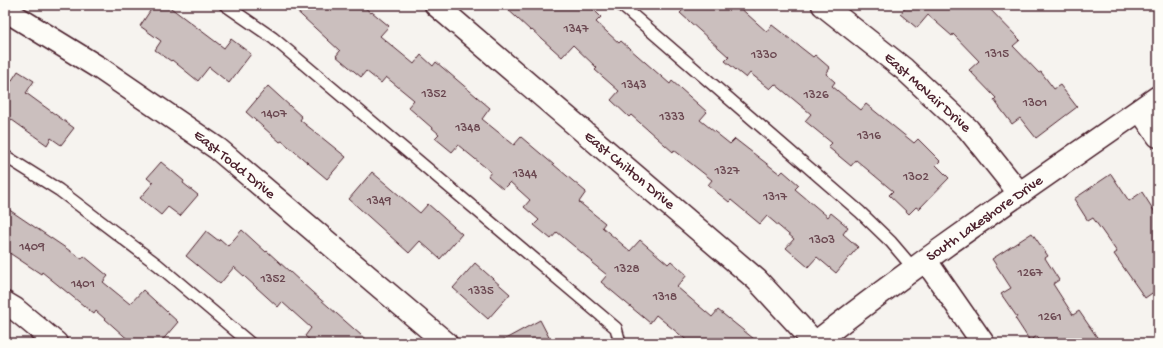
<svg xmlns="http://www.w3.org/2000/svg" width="1163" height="348" font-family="'Gochi Hand',sans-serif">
	<rect width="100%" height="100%" fill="#f6f3ef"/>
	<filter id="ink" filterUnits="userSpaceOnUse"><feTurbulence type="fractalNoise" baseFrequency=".025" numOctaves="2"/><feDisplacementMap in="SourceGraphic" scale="8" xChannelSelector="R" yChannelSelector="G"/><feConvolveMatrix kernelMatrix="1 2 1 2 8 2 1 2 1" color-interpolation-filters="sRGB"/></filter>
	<g filter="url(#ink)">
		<!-- building -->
		<path fill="#cbbfbe" stroke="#4a1f2b" d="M154 5H167L224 48 231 39 251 54 229 83 209 67 198 81 172 60 171 61 155 50 161 41 140 26Z
			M290 5H362L371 13 372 12 389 26 380 36 414 64 421 55 433 66 436 62 490 108 482 119 514 145 521 137 586 192 579 202 605 223 602 227 630 251 640 240 668 264 671 261 687 275 677 287 712 317 718 310 759 343H690L656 315 650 323 601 282 607 275 592 263 593 262 557 232 551 239 534 225 539 220 524 207 530 200 510 182 503 189 488 176 491 172 458 145 452 152 435 138 439 134 408 107 414 100 386 77 381 83 366 71 361 77 336 56 340 51Z
			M503 5H589L601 17 596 22 619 43 621 41 670 84 672 81 707 112 700 120 730 144 735 139 780 174 783 171 799 185 795 189 828 217 831 213 848 227 843 234 858 247 836 273 817 257 808 267 786 248 794 239 767 216 760 224 731 200 729 202 708 185 712 180 674 150 673 152 631 115 629 117 611 100 619 91 595 70 597 68 573 45 562 57 532 30 531 31Z
			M688 5H737L767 32 772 25 813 57 815 55 830 68 826 74 835 82 832 86 861 110 866 104 914 143 918 139 940 161 936 165 949 178 919 209 916 207 909 214 889 195 893 191 856 160 851 166 828 147 832 143 805 121 811 114 775 84 770 89 750 73 746 78 725 61 729 57 680 13Z
			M908 5H986L1020 40 1013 46 1039 73 1041 72 1054 89 1060 85 1077 107 1036 138 1020 118 1012 124 994 100 996 98 969 70 979 61 953 34 952 36 928 15 917 28 900 14Z
			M18 71 34 81 26 93 74 128 61 145 51 138 47 145 5 115V91Z
			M268 86 302 117 300 120 346 157 327 179 282 141 280 142 246 112Z
			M161 162 184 181 183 183 198 195 180 216 168 207 161 215 140 198 153 183 147 178Z
			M372 172 420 213 428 204 462 234 440 259 420 241 409 253 349 199Z
			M1111 174 1129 201 1142 192 1158 217V289L1145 298 1114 254 1117 252 1093 218 1088 221 1074 199Z
			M5 207 82 259 84 256 108 276 103 282 130 304 143 290 178 322 160 343H132L96 311 94 314 42 272 41 274 5 250Z
			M242 230 266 252 267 251 312 292 370 343H313L305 336 311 328 282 302 278 307 234 267 220 284 186 256 206 231 219 241 220 239 228 246Z
			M1032 233 1048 256 1045 258 1059 280 1053 284 1073 315 1079 311 1101 343H1041L1037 336 1030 341 1015 318 1017 317 1001 294 1011 288 992 259Z
			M475 263 510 294 488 319 453 288Z
			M540 320 552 343H498Z"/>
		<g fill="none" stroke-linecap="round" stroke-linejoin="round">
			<defs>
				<path id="lane" d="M225 5 273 38 616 328 620 343
					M621 5 860 212 891 242 914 269
					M5 156 59 190 158 265 250 343"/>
				<path id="street" d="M436 5 757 280 815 343
					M823 5 904 69 968 129 1020 194
					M5 10 101 69 218 149 446 343
					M1140 110 1158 136
					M926 261 983 343
					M5 303 15 309 56 343"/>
				<path id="secondary" d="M815 343C926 256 1043 178 1158 97"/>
			</defs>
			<!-- lane casing -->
			<use href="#lane" stroke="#4a1f2b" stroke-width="14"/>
			<!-- street casing -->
			<use href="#street" stroke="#4a1f2b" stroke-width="25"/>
			<!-- secondary casing -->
			<use href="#secondary" stroke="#4a1f2b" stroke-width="25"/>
			<!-- lane -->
			<use href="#lane" stroke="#fdfcf7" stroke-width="11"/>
			<!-- street -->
			<use href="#street" stroke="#fdfcf7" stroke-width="22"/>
			<!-- secondary -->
			<use href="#secondary" stroke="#fdfcf7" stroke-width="22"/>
		</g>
	</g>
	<g text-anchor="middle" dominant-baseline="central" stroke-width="4" stroke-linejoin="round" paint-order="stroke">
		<!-- number labels -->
		<g font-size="13" fill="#6a4750">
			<text x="576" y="29">1347</text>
			<text x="997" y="54">1315</text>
			<text x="764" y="55">1330</text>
			<text x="634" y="85">1343</text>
			<text x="434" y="94">1352</text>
			<text x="816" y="95">1326</text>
			<text x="1035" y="103">1301</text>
			<text x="274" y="114">1407</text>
			<text x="672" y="117">1333</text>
			<text x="468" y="128">1348</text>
			<text x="869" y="136">1316</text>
			<text x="727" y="171">1327</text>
			<text x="525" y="174">1344</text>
			<text x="916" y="177">1302</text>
			<text x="775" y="197">1317</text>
			<text x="379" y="201">1349</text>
			<text x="822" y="240">1303</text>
			<text x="32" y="247">1409</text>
			<text x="627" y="269">1328</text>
			<text x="1030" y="273">1267</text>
			<text x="273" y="279">1352</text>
			<text x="83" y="284">1401</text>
			<text x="481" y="291">1335</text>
			<text x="665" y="297">1318</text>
			<text x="1050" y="317">1261</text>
		</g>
		<!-- street labels -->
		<g font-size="15" fill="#4a1f2b" stroke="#fdfcf7">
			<text transform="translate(927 93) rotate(42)">East McNair Drive</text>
			<text transform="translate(234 165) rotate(39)">East Todd Drive</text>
			<text transform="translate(629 171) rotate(40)">East Chilton Drive</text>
			<text transform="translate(985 219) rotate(-35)">South Lakeshore Drive</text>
		</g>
	</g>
	<!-- margin -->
	<rect width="1163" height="348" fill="none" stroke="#fdfcf7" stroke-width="20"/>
	<rect x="10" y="10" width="1143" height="328" fill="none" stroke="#4a1f2b" stroke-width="1.5" filter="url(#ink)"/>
</svg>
